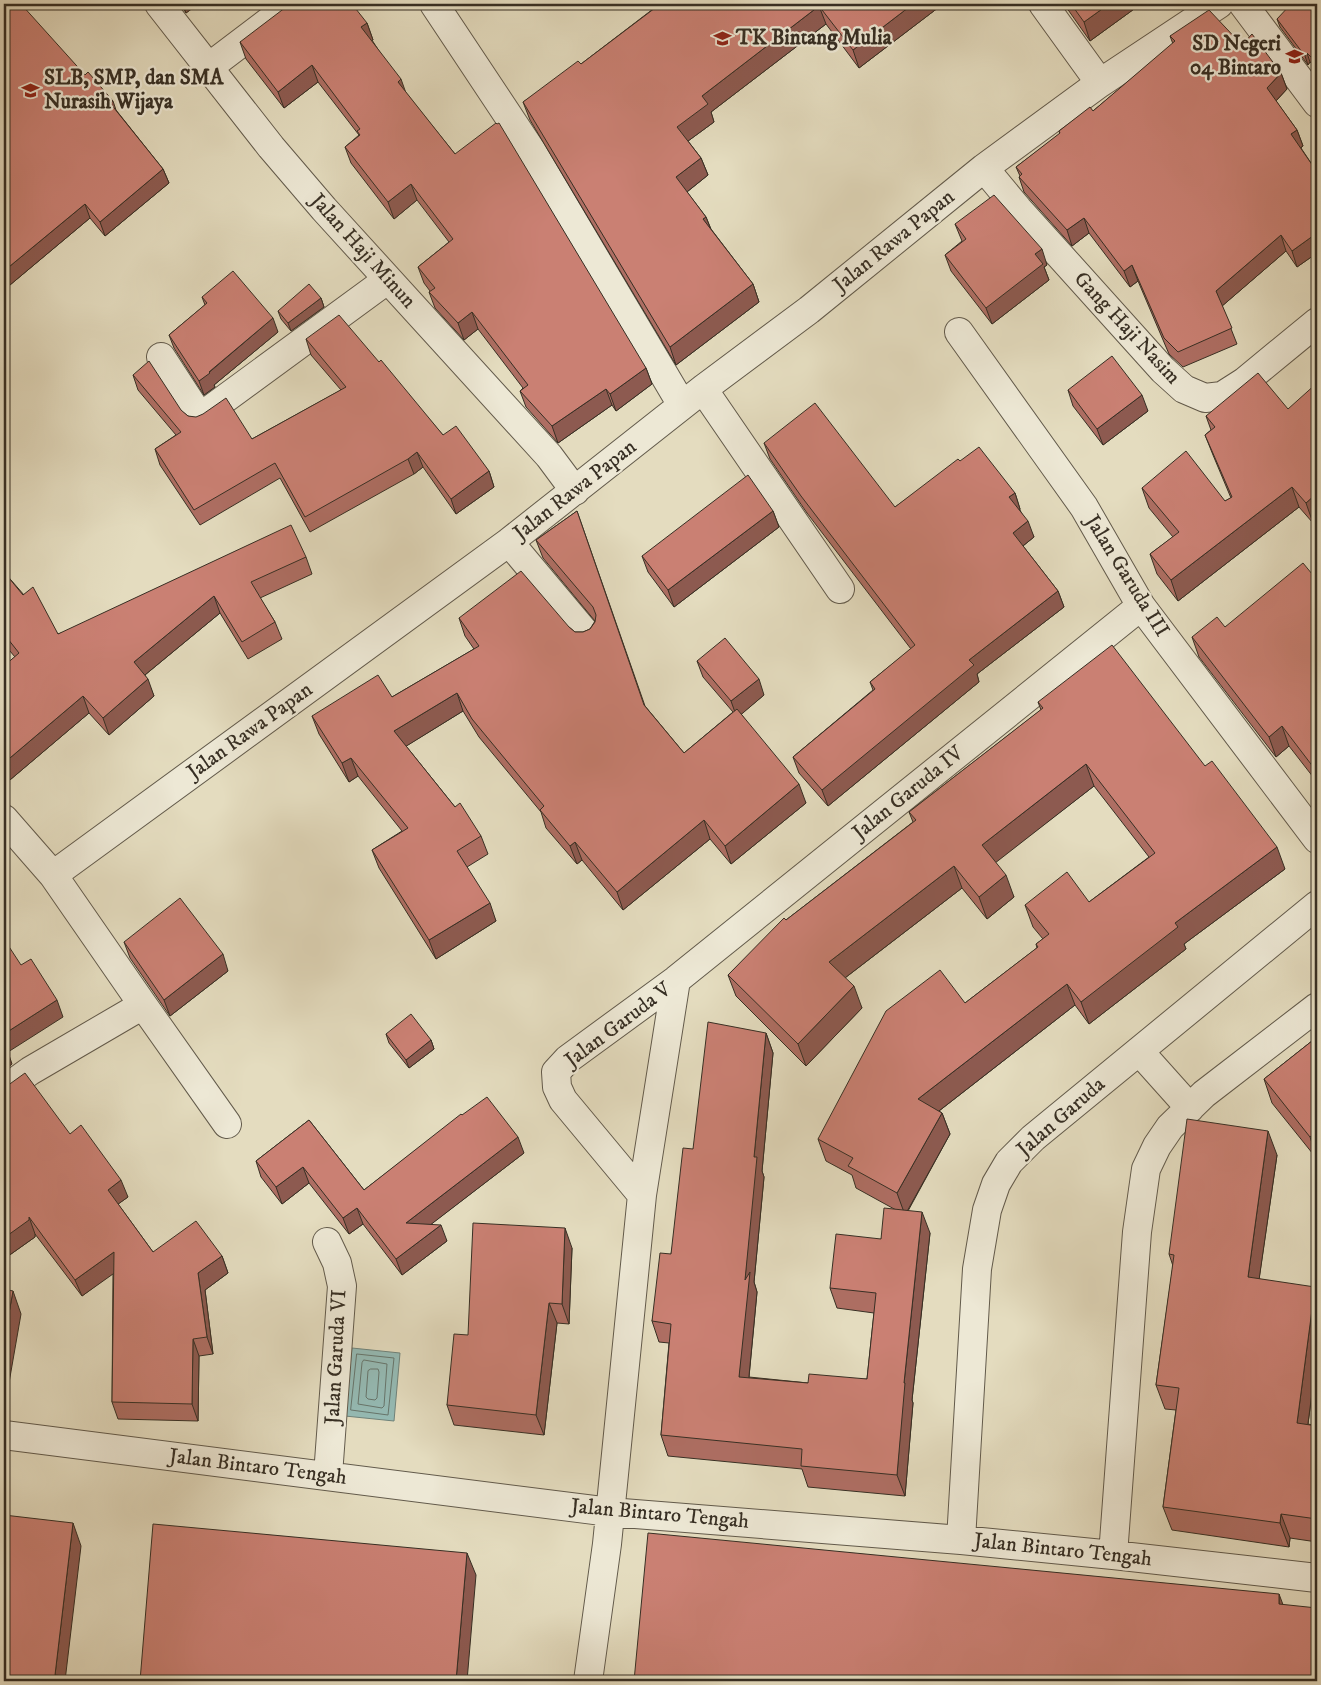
<svg xmlns="http://www.w3.org/2000/svg" width="1321" height="1685" font-family="'IM FELL DW Pica',serif">
	<rect width="100%" height="100%" fill="#e4dcbf"/>
	<filter id="stains"><feTurbulence type="fractalNoise" baseFrequency=".004" numOctaves="4"/><feColorMatrix values="0 0 0 0 .2 0 0 0 0 .09 0 0 0 0 .02 0 0 0 .5 -.17"/></filter>
	<radialGradient id="worn" r=".72"><stop offset=".6" stop-color="#630" stop-opacity="0"/><stop offset="1" stop-color="#630" stop-opacity=".3"/></radialGradient>
	<!-- water -->
	<path fill="#95bbb5" stroke="#6f837b" d="M352 1348 400 1353 394 1421 345 1416Z"/>
	<g fill="none" stroke-linecap="round" stroke-linejoin="round">
		<!-- shore -->
		<path stroke="#66756c" stroke-width="1" d="M357 1354 394 1358 388 1415 351 1410Z
			M364 1360 387 1364 384 1406 382 1408 358 1404 362 1363Z
			M371 1369H378L379 1372 377 1398 375 1400 368 1399 366 1397 368 1371Z"/>
		<defs>
			<path id="minor" d="M159 4 271 147 324 209 549 456 575 491
				M434 4 531 150 682 405
				M1043 4 1100 83
				M1243 4 1317 103
				M209 67 292 4
				M984 168 1018 209 1163 370 1184 389 1205 398 1222 396 1244 382 1317 322
				M959 332 1084 507 1141 606 1317 839
				M161 357 200 417 387 280
				M703 389 840 589
				M509 542 587 635
				M4 819 53 875 143 1005 227 1124
				M53 875 509 542 703 389 809 310 984 168 1100 83 1219 4
				M1139 1051 1190 1108
				M4 1090 30 1071 143 1005
				M642 1195 563 1100 557 1087 556 1072 568 1059 676 980 1141 606
				M327 1242 337 1263 342 1286 328 1475
				M4 1435 610 1512 961 1540 1113 1555 1317 1578
				M961 1540 977 1269 987 1210 996 1184 1009 1162 1033 1138 1317 905
				M1113 1555 1137 1232 1146 1169 1157 1146 1170 1127 1204 1094 1317 1007
				M588 1681 607 1544 642 1195 676 980"/>
		</defs>
		<!-- minor casing -->
		<use href="#minor" stroke="#625a4b" stroke-width="30"/>
		<!-- minor -->
		<use href="#minor" stroke="#ede8d5" stroke-width="28"/>
	</g>
	<!-- wall -->
	<path fill="#ae6e63" stroke="#372f24" d="M180 4H198L186 13Z
		M651 4H943L859 68 826 24 711 112 714 122 688 141 701 158 708 175 687 192 706 217 711 229 753 284 759 302 676 365 530 120 523 102 581 64 653 9Z
		M1064 4H1141L1090 41Z
		M1317 4V68L1310 62 1308 65 1280 27 1277 19Z
		M367 23 373 40H372L406 93 455 154 646 368 652 384 616 411 612 405 558 443 526 407 520 391 523 388 478 329 464 340 435 308 429 292 430 291 424 283 418 267 449 242 417 200 394 219 351 163 345 147 359 135 318 82 284 108 246 59 240 42Z
		M1170 36 1242 45 1281 73 1287 89 1276 101 1297 130 1303 146 1301 148 1317 172V253L1297 267 1286 251 1222 306 1237 344 1183 367 1169 354 1138 281 1130 287 1089 233 1072 246 1024 192 1019 177 1020 176 1016 167 1060 134 1059 131 1093 111 1173 44Z
		M116 110 163 169 169 183 105 236 90 218 4 290Z
		M955 224 1047 265 1044 267 1049 280 992 324 951 271 945 255 962 241Z
		M202 297 278 332 214 385 215 387 204 395 174 348 169 335 205 305Z
		M321 298 324 307 291 331 281 319 278 311Z
		M306 339 379 362 443 435 489 471 494 487 456 514 423 467 414 474 310 532 280 478 200 525 160 465 155 449 176 435 138 390 133 375 188 416 252 439 341 390 311 355Z
		M1068 390 1148 411 1103 445 1073 406Z
		M1288 409 1313 523 1299 507 1178 601 1157 574 1150 554 1173 537 1149 508 1142 488 1225 501 1231 498 1213 455 1205 435 1211 430 1206 416Z
		M764 443 895 507 960 461 1015 493 1020 509V510L1034 537 1023 546 1058 591 1064 607 977 674 979 682 828 806 799 773 793 757 873 690 870 682 911 649 807 513 770 459Z
		M577 511 645 706 684 753 733 712 703 677 697 661 764 695 741 714 806 803 731 864 710 839 623 910 582 860 577 864 546 828 541 812 479 737 463 711 406 746 455 807 481 836 488 854 467 867 496 921 436 959 379 868 372 850 402 831 358 776 349 782 319 734 312 716 392 697 474 649 465 636 459 618 569 627 575 632H583L590 629 595 621 543 558 536 540Z
		M773 511 779 527 674 607 648 572 642 556Z
		M306 557 312 574 260 598 275 622 282 639 248 659 220 613 145 675 154 696 109 735 89 713 4 785V666L15 657 4 644V572L58 634Z
		M1317 580V782L1289 746 1276 757 1199 657 1192 637 1225 627Z
		M1038 702 1285 869 1184 944 1186 949 1089 1024 1075 1005 939 1111 942 1113 950 1134 908 1211 930 1233 912 1400 913 1403 905 1496 808 1487 802 1469 668 1456 661 1435 669 1343 659 1342 652 1321 671 1254 693 1149 766 1033 773 1053 762 1171 764 1177 754 1282 757 1292 749 1377 808 1383 867 1379 874 1313 837 1308 830 1288 881 1239 896 1210 856 1188 852 1175 826 1161 818 1139 965 1003 1037 948 1036 944 1043 939 1033 927 1025 905 1089 902 1149 857 1094 786 995 862 1014 897 987 919 962 888 845 978 862 1008 806 1066 736 996 728 975 786 920 913 822 909 812 1041 710Z
		M124 942 228 971 170 1016 130 958Z
		M386 1034 431 1040 434 1049 409 1068 389 1043Z
		M1317 1037V1159L1272 1103 1264 1079Z
		M462 1115 524 1153 431 1224 447 1241 402 1275 363 1224 349 1234 309 1183 282 1204 261 1177 256 1161 309 1120 364 1190Z
		M70 1134 128 1197 118 1204 153 1252 222 1256 228 1273 205 1290 213 1354 199 1356 198 1421 118 1419 112 1402 113 1273 82 1296 35 1234V1237L4 1259Z
		M1277 1155 1259 1279 1317 1294V1355L1308 1424 1317 1426V1542L1290 1538 1289 1547 1172 1530 1163 1507 1176 1410 1165 1409 1156 1385 1173 1266 1169 1254Z
		M572 1248 569 1324 557 1323 544 1435 454 1425 447 1405 468 1335Z"/>
	<!-- shaded-wall -->
	<path fill="#8d5a50" stroke="#372f24" d="M183 4H198L186 13Z
		M913 4H943L859 68 853 50Z
		M1109 4H1141L1090 41 1084 22Z
		M819 6 826 24 711 112 714 122 684 144 677 127 702 96Z
		M367 23 373 40 367 44 361 27Z
		M1307 53 1310 62 1308 65 1305 56Z
		M312 65 318 82 284 108 278 92Z
		M1281 73 1287 89 1273 104 1267 88Z
		M401 79 407 96 398 82Z
		M113 101 118 116 110 103Z
		M1297 130 1303 146 1297 150 1291 134Z
		M701 158 708 175 683 195 676 177Z
		M163 169 169 183 105 236 100 222Z
		M411 184 417 200 394 219 388 202Z
		M85 204 90 218 4 290V271Z
		M706 217 713 235 703 219Z
		M1084 218 1089 233 1072 246 1067 230Z
		M1317 233V253L1297 267 1292 251Z
		M1281 235 1286 251 1221 307 1216 291Z
		M1042 249 1047 265 1044 267 1049 280 992 324 986 308 1035 254Z
		M1132 265 1138 281 1130 287 1124 271Z
		M753 284 759 302 676 365 670 347Z
		M321 298 324 307 291 331 288 323Z
		M472 312 478 329 464 340 458 323Z
		M273 318 278 332 214 385 215 387 204 395 199 381Z
		M646 368 652 384 616 411 610 394Z
		M606 389 612 405 558 443 552 426Z
		M1142 395 1148 411 1103 445 1097 429Z
		M417 452 423 467 414 474 408 459Z
		M489 471 494 487 456 514 451 499Z
		M1292 487 1299 507 1178 601 1171 580Z
		M1015 493 1020 509 1015 513 1009 497Z
		M1317 493V520L1313 523 1306 503Z
		M773 511 779 527 674 607 668 590Z
		M1028 521 1034 537 1019 549 1013 533Z
		M1058 591 1064 607 977 674 979 682 828 806 822 790 969 660Z
		M214 596 220 613 140 679 134 662Z
		M148 679 154 696 109 735 103 718Z
		M759 679 764 695 737 718 731 701Z
		M457 693 463 711 400 750 394 731Z
		M83 696 89 713 4 785V763Z
		M1282 726 1289 746 1276 757 1269 737Z
		M351 758 358 776 349 782 342 763Z
		M1086 764 1094 786 990 867 982 845Z
		M799 784 806 803 731 864 725 846Z
		M704 820 710 839 623 910 617 892Z
		M575 842 582 860 577 864 570 846Z
		M1277 847 1285 869 1184 944 1186 949 1089 1024 1081 1002 1175 923Z
		M954 866 962 888 837 984 829 962Z
		M1006 875 1014 897 987 919 979 897Z
		M490 903 496 921 436 959 429 940Z
		M223 954 228 971 170 1016 164 1000Z
		M1067 984 1075 1005 926 1121 918 1099Z
		M854 986 862 1008 806 1066 798 1044Z
		M57 1000 63 1017 8 1052 12 1064 4 1071V1034Z
		M766 1033 773 1053 762 1171 764 1177 754 1282 757 1292 747 1397 739 1377 745 1280 754 1157Z
		M431 1040 434 1049 409 1068 406 1060Z
		M942 1113 950 1134 905 1215 897 1193Z
		M1317 1130V1158L1310 1137Z
		M1268 1131 1277 1155 1256 1301 1248 1277Z
		M518 1137 524 1153 412 1239 406 1223Z
		M303 1167 309 1183 282 1204 276 1187Z
		M121 1180 128 1197 114 1207 108 1190Z
		M357 1208 363 1224 349 1234 343 1218Z
		M922 1212 930 1233 912 1400 913 1403 905 1496 897 1475 904 1383Z
		M29 1217 35 1234V1237L4 1259V1238Z
		M441 1225 447 1241 402 1275 396 1259Z
		M565 1228 572 1248 569 1324 562 1304Z
		M114 1252 120 1269 82 1296 75 1280Z
		M222 1256 228 1273 205 1290 213 1354 207 1337 198 1273Z
		M1315 1287 1317 1294V1355L1305 1446 1297 1423Z
		M13 1291 21 1314 6 1400 4 1394V1341Z
		M549 1303 557 1323 544 1435 536 1415Z
		M193 1339 199 1356 198 1421 192 1404Z
		M1281 1514 1290 1538 1289 1547 1280 1523Z
		M73 1523 81 1546 65 1681 55 1675Z
		M467 1553 476 1575 467 1681H456Z
		M1279 1594 1288 1618 1279 1604Z"/>
	<!-- building -->
	<path fill="#ca8073" stroke="#372f24" d="M4 4H21L85 75 88 72 113 101 110 103 163 169 100 222 85 204 4 271Z
		M290 4H352L367 23 361 27 401 79 398 82 455 154 496 123 497 124 499 123 646 368 610 394 606 389 552 426 520 391 528 385 472 312 458 323 429 292 435 288 418 267 453 239 411 184 388 202 345 147 360 135 357 131 360 129 312 65 278 92 240 42Z
		M652 4H913L853 50 819 6 702 96 708 104 677 127 701 158 676 177 706 217 703 219 753 284 670 347 523 102 578 61 581 64 655 8Z
		M1071 4H1109L1084 22Z
		M1291 4H1317V63L1307 53 1305 56 1277 19Z
		M1209 10 1242 45 1252 34 1281 73 1267 88 1297 130 1291 134 1317 172V233L1292 251 1281 235 1216 291 1232 328 1178 352 1164 338 1132 265 1124 271 1084 218 1067 230 1019 177 1022 174 1016 167 1060 133 1059 131 1090 107 1093 111 1175 41 1170 36Z
		M994 195 1042 249 1035 254 1043 264 986 308 945 255 966 239 955 224Z
		M233 271 273 318 209 372 210 373 199 381 169 335 207 303 202 297Z
		M309 284 321 298 288 323 278 311Z
		M339 315 379 362 381 360 443 435 456 426 489 471 451 499 417 452 408 459 305 517 275 463 194 510 155 449 181 432 133 375 149 361 181 410 188 416 196 417 203 414 226 398 252 439 346 387 306 339Z
		M1112 356 1142 395 1097 429 1068 390Z
		M1258 373 1288 409 1317 383V493L1306 503 1292 487 1171 580 1150 554 1179 532 1142 488 1186 451 1225 501 1232 497 1205 435 1215 427 1206 416Z
		M815 403 895 507 958 459 960 461 979 447 1015 493 1009 497 1028 521 1013 533 1058 591 969 660 974 665 822 790 793 757 875 689 870 682 915 645 801 496 764 443Z
		M748 475 773 511 668 590 642 556Z
		M577 511 644 705 684 753 737 709 799 784 725 846 704 820 617 892 575 842 570 846 540 810 544 806 472 719 457 693 394 731 455 807 460 803 481 836 457 851 490 903 429 940 372 850 408 828 351 758 342 763 312 716 378 675 392 697 479 646 459 618 521 571 569 627 575 632H583L590 629 595 622 596 615 593 607 536 540Z
		M291 525 306 557 251 582 275 622 242 642 214 596 134 662 148 679 103 718 83 696 4 763V666L19 653 4 634V572L23 595 33 587 58 634Z
		M1303 563 1317 580V772L1282 726 1269 737 1192 637 1217 617 1225 627Z
		M725 638 759 679 731 701 697 661Z
		M1112 645 1205 766 1212 761 1277 847 1175 923 1178 927 1081 1002 1067 984 918 1099 942 1113 897 1193 848 1166 853 1158 818 1139 886 1011 940 970 965 1003 1038 947 1036 944 1049 934 1025 905 1067 872 1089 902 1155 853 1086 764 982 845 1006 875 979 897 954 866 829 962 854 986 798 1044 728 975 784 918 786 920 916 820 909 812 1043 708 1038 702Z
		M180 898 223 954 164 1000 124 942Z
		M4 939 21 965 31 959 57 1000 4 1034Z
		M411 1014 431 1040 406 1060 386 1034Z
		M708 1022 766 1033 754 1157H757L745 1280 750 1272 739 1377 808 1383 809 1374 867 1379 876 1293 830 1288 836 1234 881 1239 884 1208 922 1212 904 1383H905L897 1475 801 1466 802 1449 661 1435 671 1324 652 1321 660 1253 671 1254 683 1148 693 1149Z
		M1317 1037V1130L1310 1137 1264 1079Z
		M25 1073 70 1134 81 1125 121 1180 108 1190 153 1252 196 1221 222 1256 198 1273 207 1337 193 1339 192 1404 112 1402 114 1252 75 1280 29 1217V1220L4 1238V1087L7 1086Z
		M487 1097 518 1137 406 1223 441 1225 396 1259 357 1208 343 1218 303 1167 276 1187 256 1161 309 1120 364 1190 461 1114 462 1115Z
		M1187 1119 1268 1131 1248 1277 1315 1287 1297 1423 1317 1426V1519L1281 1514 1280 1523 1163 1507 1179 1388 1156 1385 1174 1255 1169 1254Z
		M473 1223 565 1228 562 1304 549 1303 536 1415 447 1405 454 1334 468 1335Z
		M4 1289 13 1291 4 1341Z
		M4 1515 73 1523 55 1675 112 1681H4Z
		M153 1524 467 1553 456 1681H140Z
		M648 1533 1279 1594V1604L1317 1608V1681H634Z"/>
	<!-- icons -->
	<defs>
		<symbol id="school-bare" viewBox="-9 -9 18 18"><path d="M0-5L7-2L0 1L-7-2ZM-4 1L0 2.5L4 1V4Q0 6-4 4Z" fill="#8f2418" stroke="#ede8d5" stroke-width="2.5" paint-order="stroke"/></symbol>
	</defs>
	<g fill-rule="evenodd">
		<use href="#school-bare" x="710" y="26" width="25" height="25"/>
		<use href="#school-bare" x="1282" y="44" width="25" height="25"/>
		<use href="#school-bare" x="18" y="78" width="25" height="25"/>
	</g>
	<g text-anchor="middle" dominant-baseline="central" stroke-width="4.5" stroke-linejoin="round" paint-order="stroke">
		<!-- poi labels -->
		<g font-size="21" font-weight="bold" fill="#372f24" stroke="#ede8d5" text-anchor="start">
			<text x="736" y="38">TK Bintang Mulia</text>
			<text x="1281" y="44" text-anchor="end">SD Negeri<tspan x="1281" dy="24">04 Bintaro</tspan></text>
			<text x="44" y="78">SLB, SMP, dan SMA<tspan x="44" dy="24">Nurasih Wijaya</tspan></text>
		</g>
		<!-- street labels -->
		<g font-size="21" fill="#372f24" stroke="#ede8d5">
			<text transform="translate(894 241) rotate(-39)">Jalan Rawa Papan</text>
			<text transform="translate(363 251) rotate(48)">Jalan Haji Minun</text>
			<text transform="translate(1127 328) rotate(47)">Gang Haji Nasim</text>
			<text transform="translate(575 490) rotate(-38)">Jalan Rawa Papan</text>
			<text transform="translate(1127 576) rotate(58)">Jalan Garuda III</text>
			<text transform="translate(250 731) rotate(-36)">Jalan Rawa Papan</text>
			<text transform="translate(908 793) rotate(-39)">Jalan Garuda IV</text>
			<text transform="translate(618 1025) rotate(-37)">Jalan Garuda V</text>
			<text transform="translate(1061 1117) rotate(-41)">Jalan Garuda</text>
			<text transform="translate(336 1357) rotate(-87)">Jalan Garuda VI</text>
			<text transform="translate(258 1467) rotate(7)">Jalan Bintaro Tengah</text>
			<text transform="translate(660 1514) rotate(5)">Jalan Bintaro Tengah</text>
			<text transform="translate(1063 1550) rotate(6)">Jalan Bintaro Tengah</text>
		</g>
	</g>
	<!-- margin -->
	<rect width="1321" height="1685" fill="none" stroke="#e4dcbf" stroke-width="20"/>
	<rect x="5" y="5" width="1311" height="1675" fill="none" stroke="#372f24" stroke-width="2.5"/>
	<rect x="10" y="10" width="1301" height="1665" fill="none" stroke="#372f24"/>
	<rect width="100%" height="100%" filter="url(#stains)"/>
	<rect width="100%" height="100%" fill="url(#worn)"/>
</svg>
